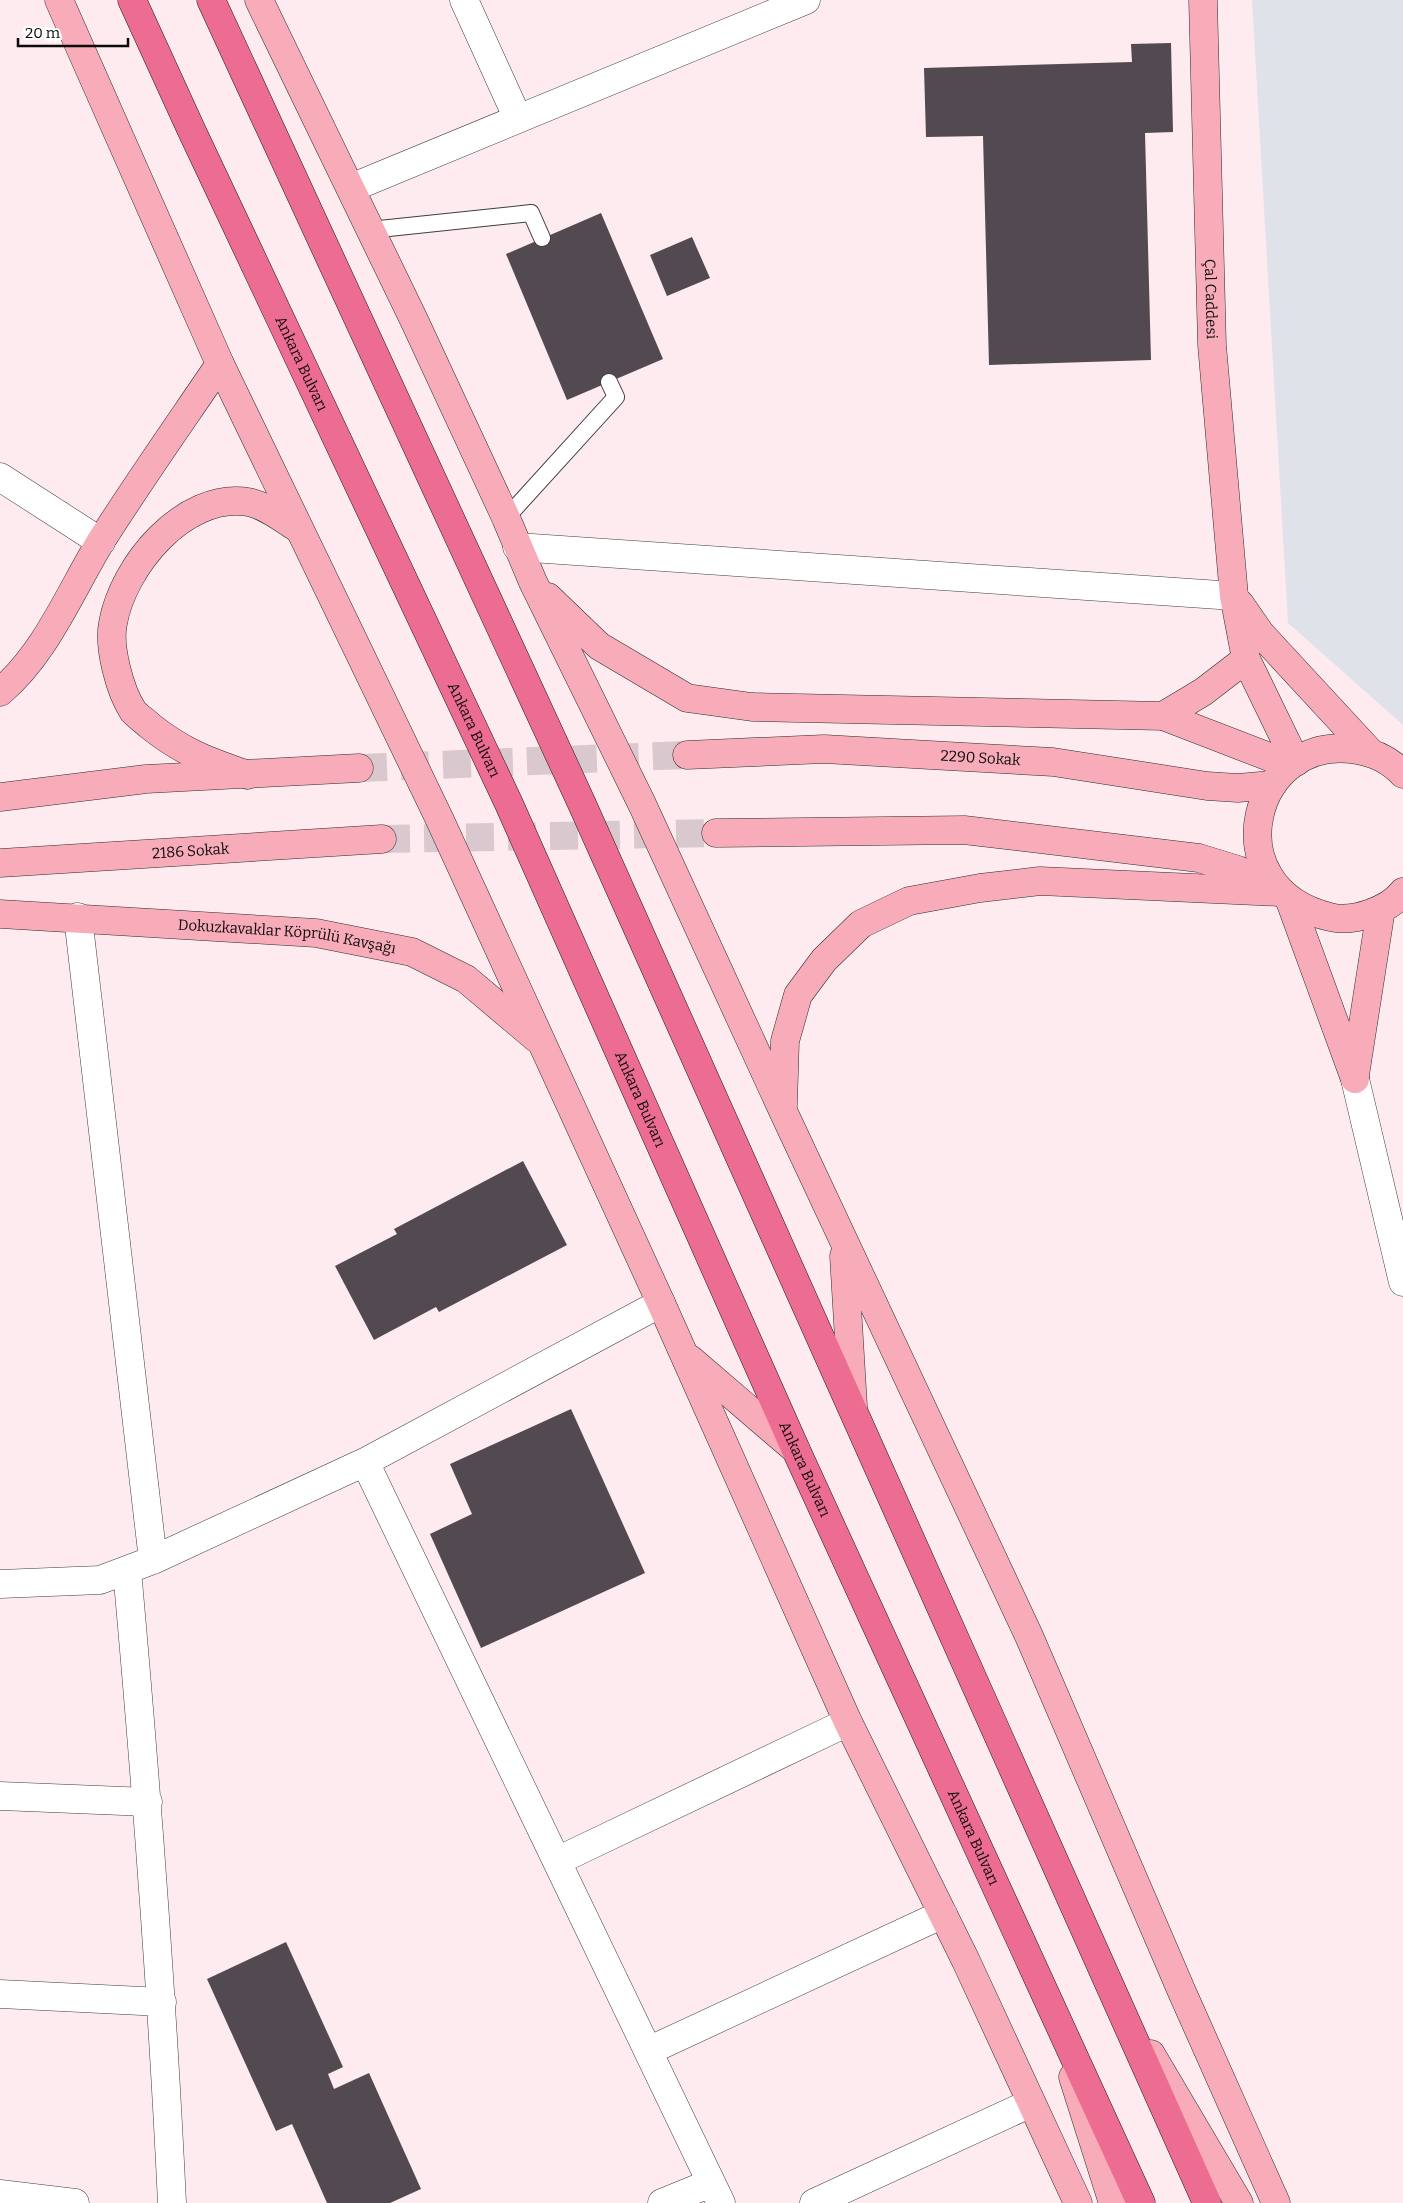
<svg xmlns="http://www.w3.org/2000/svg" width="1403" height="2203" font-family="Bitter,serif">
	<rect width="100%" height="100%" fill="#fdebf0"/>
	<!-- industrial -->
	<path fill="#e0e2ea" d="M1252 0H1403V725L1288 623Z"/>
	<!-- building -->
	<path fill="#534950" d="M1171 43 1173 132 1145 133 1151 360 989 365 983 136 926 137 924 68 1132 62 1131 44Z
		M601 213 663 359 567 400 506 254Z
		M692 237 710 278 667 296 650 255Z
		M523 1161 567 1245 439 1312 436 1307 374 1340 335 1266 397 1234 394 1229Z
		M571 1409 645 1573 481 1648 430 1534 472 1514 450 1464Z
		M286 1942 343 2067 328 2074 334 2089 369 2073 421 2189 390 2203H327L292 2124 276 2131 207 1979Z"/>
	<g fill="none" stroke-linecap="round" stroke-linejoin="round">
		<!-- secondary-tunnel -->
		<path stroke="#d9c9ce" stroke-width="28" stroke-dasharray="28 14" stroke-linecap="butt" d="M359 768 687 755
			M382 839 716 833"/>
		<defs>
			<path id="lane" d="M370 230 531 213 542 238
				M506 518 616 397 609 382"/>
			<path id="street" d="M464 0 518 119
				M351 188 806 0
				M0 477 101 542
				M517 547 1234 596
				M78 917 153 1560
				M1355 1079 1403 1282
				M365 1462 721 2203
				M127 1570C146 1781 162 1992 172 2203
				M0 1584 100 1580 153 1560 365 1462 661 1303
				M0 1796 148 1802
				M557 1861 848 1722
				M0 1994 162 2002
				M648 2051 943 1914
				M0 2194 75 2203
				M662 2203 711 2183
				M814 2203 1031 2103"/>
			<g id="secondary">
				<path d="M59 0 220 364 439 818 661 1303 848 1722 966 1961 1078 2203"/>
				<path d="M259 0 414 320 506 518 533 582 642 804 783 1111 1029 1636 1182 1992 1276 2203"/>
				<path id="s1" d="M1203 0 1212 345 1234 596 1246 659 1296 762"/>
				<path d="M548 597 599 646 687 698 752 707 1163 716 1203 692 1246 659"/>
				<path d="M1240 604 1260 633 1371 753"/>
				<path d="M0 692C46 653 70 592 101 541 139 481 180 423 220 364"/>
				<path d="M1163 716 1290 765"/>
				<path id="s2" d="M687 755 824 749 1053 762 1207 786 1238 788 1272 785"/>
				<path d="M1403 774C1391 761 1375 753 1357 750 1253 731 1210 888 1330 917 1353 923 1389 910 1403 892"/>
				<path d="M248 775C208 761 184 753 150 726 145 721 137 716 133 711 120 691 108 647 113 623 123 566 184 492 248 502 266 505 284 520 299 529"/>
				<path d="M0 797 146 779 359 768"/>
				<path d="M716 833 964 830 1199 858 1238 870 1275 887"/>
				<path id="s3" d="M0 863 382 839"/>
				<path d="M1290 901 1355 1079"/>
				<path id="s4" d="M0 914 316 933 412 952 466 979 536 1038"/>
				<path d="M1355 1075 1381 909"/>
				<path d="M783 1105 785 1041 798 995 824 960 861 924 909 901 980 888 1040 881 1280 892"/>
				<path d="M844 1256 853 1406"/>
				<path d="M690 1359 796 1450"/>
				<path d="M1151 2054 1239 2203"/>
				<path d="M1073 2077 1113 2203"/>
			</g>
			<g id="primary">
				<path id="s5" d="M132 0 190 127 509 804 796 1450 1141 2203"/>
				<path d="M211 0 582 804 1207 2203"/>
			</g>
		</defs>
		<!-- lane casing -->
		<use href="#lane" stroke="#3e3e3e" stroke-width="18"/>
		<!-- street casing -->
		<use href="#street" stroke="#3e3e3e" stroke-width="29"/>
		<!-- secondary casing -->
		<use href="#secondary" stroke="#2d2d2d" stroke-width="29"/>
		<!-- primary casing -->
		<use href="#primary" stroke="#1c1c1c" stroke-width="29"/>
		<!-- lane -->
		<use href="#lane" stroke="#fff" stroke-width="16"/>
		<!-- street -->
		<use href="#street" stroke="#fff" stroke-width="28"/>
		<!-- secondary -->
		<use href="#secondary" stroke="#f8abb8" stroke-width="28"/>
		<!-- primary -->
		<use href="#primary" stroke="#ed6c91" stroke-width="28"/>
	</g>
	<g text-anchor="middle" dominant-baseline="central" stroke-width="5" stroke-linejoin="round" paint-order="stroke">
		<!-- street labels -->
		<g font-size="15" fill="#0b0b0b" stroke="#fff">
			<text stroke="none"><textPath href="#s1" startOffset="299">Çal Caddesi</textPath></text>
			<text stroke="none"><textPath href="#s5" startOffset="401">Ankara Bulvarı</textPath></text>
			<text stroke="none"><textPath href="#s5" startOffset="806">Ankara Bulvarı</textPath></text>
			<text stroke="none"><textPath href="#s2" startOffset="294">2290 Sokak</textPath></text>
			<text stroke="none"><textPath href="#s3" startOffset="191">2186 Sokak</textPath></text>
			<text stroke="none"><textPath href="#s4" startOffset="288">Dokuzkavaklar Köprülü Kavşağı</textPath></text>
			<text stroke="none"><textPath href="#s5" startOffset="1211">Ankara Bulvarı</textPath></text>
			<text stroke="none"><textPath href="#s5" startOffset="1616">Ankara Bulvarı</textPath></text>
			<text stroke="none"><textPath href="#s5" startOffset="2021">Ankara Bulvarı</textPath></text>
		</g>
	</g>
	<!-- scale -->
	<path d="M18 38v8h110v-8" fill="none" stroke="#0b0b0b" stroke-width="2.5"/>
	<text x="25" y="38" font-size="15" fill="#0b0b0b" stroke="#ffffff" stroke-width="4" paint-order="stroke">20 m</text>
</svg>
